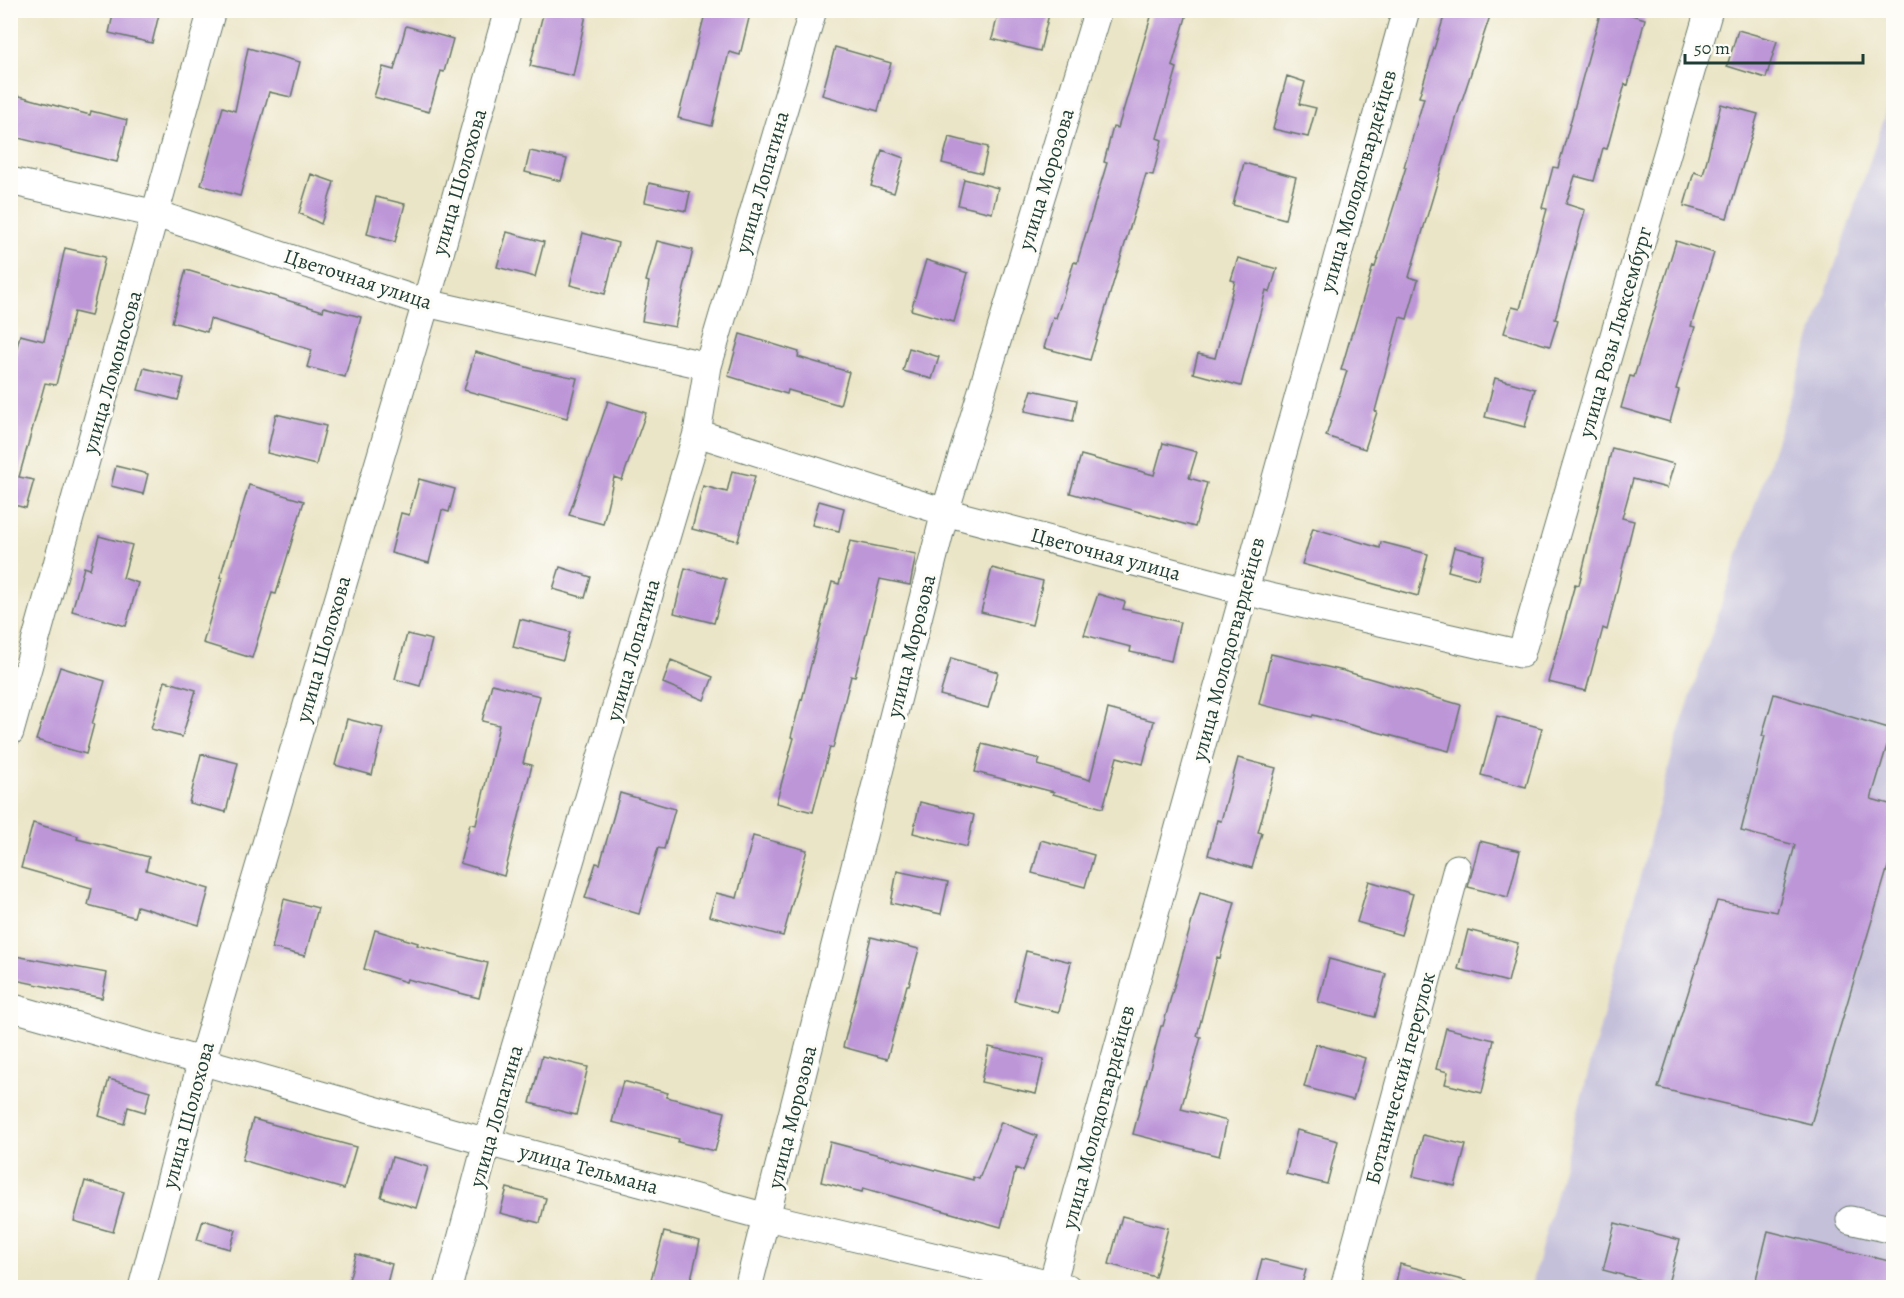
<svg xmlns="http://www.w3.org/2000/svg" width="1904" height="1298" font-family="Alegreya,serif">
	<rect width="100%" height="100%" fill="#fdfcf7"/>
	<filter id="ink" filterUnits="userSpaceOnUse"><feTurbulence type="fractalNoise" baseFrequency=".0167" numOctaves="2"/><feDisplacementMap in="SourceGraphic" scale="12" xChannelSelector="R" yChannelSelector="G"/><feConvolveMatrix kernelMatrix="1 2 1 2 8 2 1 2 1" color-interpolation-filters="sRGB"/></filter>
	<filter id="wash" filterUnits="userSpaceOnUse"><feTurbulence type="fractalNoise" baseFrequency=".008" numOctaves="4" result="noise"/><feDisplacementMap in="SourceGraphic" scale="24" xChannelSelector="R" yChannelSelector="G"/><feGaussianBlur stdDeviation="1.35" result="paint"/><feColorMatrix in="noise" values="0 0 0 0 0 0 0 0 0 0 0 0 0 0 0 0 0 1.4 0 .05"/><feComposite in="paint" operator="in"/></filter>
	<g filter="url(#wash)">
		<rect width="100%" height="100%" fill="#ebe5c7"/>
		<!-- industrial -->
		<path fill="#c5c0da" d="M1888 107H1893V1287L1531 1288 1677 737Z"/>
		<g id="blocks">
			<!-- building -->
			<path fill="#bd96d8" d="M114 10H160L152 43 109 33Z
				M544 10H587L573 76 530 66Z
				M706 10H751L740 55 729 52 712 126 678 118Z
				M999 10H1050L1040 51 992 39Z
				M1153 10H1188L1172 66 1177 68 1157 138 1162 140 1153 175 1146 174 1090 360 1044 348 1053 317 1056 318 1074 262 1077 263 1107 163 1104 162 1113 127 1118 128Z
				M1446 10H1492L1459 109 1409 277 1418 280 1407 319 1400 317 1375 411 1377 412 1365 449 1326 436 1347 371 1341 370 1352 332H1353L1373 266 1375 267 1406 167H1404L1424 98 1419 97Z
				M1601 10H1616L1645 19 1628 85 1625 84 1607 149 1603 148 1594 181 1575 176 1566 204 1585 210 1555 319 1558 320 1550 346 1504 333 1512 307 1520 309 1547 209 1542 208 1553 167 1558 168Z
				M406 26 453 39 444 72 441 71 429 112 374 97 383 67 394 70Z
				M1738 30 1777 41 1766 78 1727 66Z
				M835 47 891 63 878 111 822 95Z
				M248 48 300 62 291 97 269 92 240 196 201 185 223 107 235 111Z
				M1287 76 1305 82 1299 104 1316 108 1308 137 1273 129Z
				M16 95 90 115 91 111 127 120 117 162 10 136V114Z
				M1721 104 1758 114 1727 218 1684 206 1694 172 1703 175Z
				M949 137 988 147 982 173 942 163Z
				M882 150 904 158 894 193 871 186Z
				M530 151 567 159 561 181 525 172Z
				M1244 163 1296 177 1285 219 1233 205Z
				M311 174 334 182 321 224 299 213Z
				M964 179 998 188 992 213 958 205Z
				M649 183 690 192 686 211 645 202Z
				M376 197 405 204 395 242 367 234Z
				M507 232 544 242 535 277 497 267Z
				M583 233 618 243 605 294 570 285Z
				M657 241 693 250 675 327 642 321 649 282 646 281Z
				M1676 241 1714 253 1691 326 1695 327 1676 389 1679 390 1670 422 1621 408 1630 376 1634 377Z
				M65 248 105 257 91 316 74 312 56 385 45 383 19 477 34 480 26 508 10 504V374L20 335 44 341Z
				M1238 258 1277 269 1270 292 1266 290 1241 386 1193 373 1198 354 1215 358 1235 281 1231 280Z
				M926 260 968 273 954 322 911 310Z
				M186 270 323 311 324 307 361 317 345 377 307 367 312 350 210 319 207 332 172 322Z
				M740 334 799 352 798 357 849 372 840 405 788 390 787 394 728 376Z
				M909 348 939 357 932 379 903 371Z
				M475 352 533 369 577 378 567 418 464 390Z
				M144 368 184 378 178 400 138 390Z
				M1495 378 1535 389 1525 427 1485 417Z
				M1032 390 1077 400 1073 421 1025 411Z
				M608 401 646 413 622 480 614 477 603 524 569 515Z
				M276 414 326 426 316 465 267 453Z
				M1163 443 1197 452 1189 478 1207 483 1195 527 1070 493 1081 455 1154 475Z
				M1612 448 1674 464 1667 488 1633 479 1622 518 1634 521 1607 630 1603 628 1586 691 1548 682 1575 584 1579 585Z
				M116 466 148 474 143 494 111 486Z
				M732 471 755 476 738 541 692 529 703 486 727 492Z
				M419 479 455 489 449 512 442 510 429 563 391 553 401 513 409 515Z
				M249 485 304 501 276 594 272 593 252 658 203 643 222 578 220 577 231 541H232Z
				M819 501 844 508 839 531 812 525Z
				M1313 528 1380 548 1381 542 1428 554 1418 596 1302 564Z
				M99 536 132 545 123 578 138 583 126 626 72 611 84 567 90 569Z
				M850 541 916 554 910 585 880 579 855 677 851 676 833 748 830 747 813 812 776 803 794 738 791 737 801 699 802 700 832 582 839 584Z
				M1454 547 1484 555 1478 579 1448 571Z
				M560 567 591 577 585 598 553 589Z
				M685 568 726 579 714 623 674 613Z
				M992 568 1043 581 1032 625 981 612Z
				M1098 594 1125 602 1123 609 1180 622 1171 661 1130 652 1131 647 1084 635Z
				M520 619 570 632 563 660 513 647Z
				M407 634 432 640 420 686 395 679Z
				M1271 654 1344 671 1461 705 1449 751 1313 715 1312 717 1259 704Z
				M951 658 998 672 988 708 940 695Z
				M671 660 713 677 704 700 663 683Z
				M60 667 105 681 92 724H94L86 754 36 740Z
				M165 681 196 690 182 737 151 729Z
				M492 684 540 696 523 763 532 765 504 876 460 863 470 824 476 825 499 725 482 721Z
				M1774 694 1892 729 1871 799 1893 805V850L1811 1124 1658 1088 1717 901 1777 912 1795 845 1741 831 1765 736H1762Z
				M1108 709 1154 721 1143 764 1117 757 1103 808 1053 794 1054 792 975 772 982 744 1040 759 1038 765 1090 780Z
				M1497 716 1542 728 1526 787 1481 775Z
				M347 719 383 728 372 775 335 765Z
				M201 754 238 763 226 812 189 803Z
				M1238 758 1276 768 1258 832 1262 833 1252 868 1208 855 1217 820 1221 821Z
				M620 793 675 809 664 849 658 848 639 914 585 898 596 863 600 864Z
				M920 802 974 815 967 847 913 833Z
				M33 823 78 836 77 839 149 857 146 870 209 889 199 925 137 906 134 917 88 905 92 888 21 868Z
				M753 836 807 850 783 936 709 916 716 893 737 898Z
				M1041 840 1094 855 1085 887 1032 873Z
				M1480 841 1520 851 1508 897 1468 887Z
				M897 871 948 882 941 914 891 903Z
				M1369 881 1413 894 1401 935 1357 922Z
				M1200 892 1235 902 1220 958 1217 957 1197 1036 1201 1037 1181 1109 1227 1121 1219 1156 1133 1134 1161 1026H1163Z
				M284 899 318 908 305 956 272 948Z
				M375 930 418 943 417 945 488 963 479 998 407 979 406 982 364 969Z
				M1468 930 1518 943 1508 982 1458 969Z
				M871 937 919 949 909 985H907L887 1059 843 1047Z
				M1026 951 1071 962 1059 1012 1014 1001Z
				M10 955 107 973 102 998 10 979Z
				M1329 959 1386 974 1375 1017 1318 1002Z
				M1446 1028 1494 1040 1482 1093 1445 1084 1448 1072 1436 1069Z
				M1316 1044 1365 1058 1353 1100 1304 1087Z
				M989 1047 1044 1059 1036 1094 981 1082Z
				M542 1056 588 1067 576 1115 530 1103Z
				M109 1079 150 1091 145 1112 128 1107 124 1124 99 1116Z
				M623 1081 668 1093 666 1097 725 1112 715 1151 678 1142 679 1139 612 1122Z
				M253 1119 356 1147 344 1189 242 1160Z
				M1001 1122 1037 1136 1023 1171 1016 1168 1001 1227 863 1188 862 1192 821 1182 830 1142 973 1180V1177L979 1179Z
				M1297 1130 1338 1141 1327 1184 1286 1174Z
				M1423 1135 1466 1145 1455 1186 1413 1176Z
				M392 1157 428 1167 416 1208 381 1197Z
				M85 1181 124 1192 113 1232 74 1221Z
				M507 1188 546 1198 540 1223 500 1213Z
				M1122 1216 1168 1228 1155 1277 1109 1264Z
				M203 1220 236 1230 230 1249 197 1240Z
				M1615 1223 1680 1240 1667 1287 1603 1270Z
				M1768 1231 1893 1262V1287H1754Z
				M664 1232 700 1241 689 1287H649Z
				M356 1254 392 1264 386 1287H347Z
				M1262 1259 1306 1270 1301 1287H1255Z
				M1400 1264 1466 1281V1287H1395Z"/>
		</g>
	</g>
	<g filter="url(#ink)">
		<use href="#blocks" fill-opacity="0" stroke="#667867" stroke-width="1.5"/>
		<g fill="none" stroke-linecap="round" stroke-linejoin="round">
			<defs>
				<path id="minor" d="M10 181 156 214 426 303 708 366
					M697 433 945 512 1244 591 1521 654 1709 10
					M10 732 212 10
					M10 1007 487 1142 767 1217 1068 1288
					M1850 1220 1894 1230
					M142 1288 202 1060 426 303 508 10
					M448 1288 487 1142 697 433 708 366 813 10
					M748 1288 945 512 1098 10
					M1051 1288 1406 10
					M1344 1288 1457 868"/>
			</defs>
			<!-- minor casing -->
			<use href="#minor" stroke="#667867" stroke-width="29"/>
			<!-- minor -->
			<use href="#minor" stroke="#fff" stroke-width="27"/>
		</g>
	</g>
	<g text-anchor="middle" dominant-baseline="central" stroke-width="6" stroke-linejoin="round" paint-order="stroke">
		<!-- street labels -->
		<g font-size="21" fill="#1f3d34" stroke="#fdfcf7">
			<text transform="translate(1046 179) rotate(-73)">улица Морозова</text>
			<text transform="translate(1358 181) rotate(-74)">улица Молодогвардейцев</text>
			<text transform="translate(459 182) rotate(-74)">улица Шолохова</text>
			<text transform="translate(762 182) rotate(-74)">улица Лопатина</text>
			<text transform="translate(358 279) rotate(18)">Цветочная улица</text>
			<text transform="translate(1615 332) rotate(-74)">улица Розы Люксембург</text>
			<text transform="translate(112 372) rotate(-74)">улица Ломоносова</text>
			<text transform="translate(1106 554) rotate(15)">Цветочная улица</text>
			<text transform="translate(911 646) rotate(-76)">улица Морозова</text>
			<text transform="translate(323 649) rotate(-74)">улица Шолохова</text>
			<text transform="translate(1228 649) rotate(-75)">улица Молодогвардейцев</text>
			<text transform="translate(633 650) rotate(-74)">улица Лопатина</text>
			<text transform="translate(1400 1078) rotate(-75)">Ботанический переулок</text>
			<text transform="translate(188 1115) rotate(-75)">улица Шолохова</text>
			<text transform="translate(496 1116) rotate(-74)">улица Лопатина</text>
			<text transform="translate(792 1117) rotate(-76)">улица Морозова</text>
			<text transform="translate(1098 1117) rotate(-75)">улица Молодогвардейцев</text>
			<text transform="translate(589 1169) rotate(15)">улица Тельмана</text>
		</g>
	</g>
	<!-- margin -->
	<rect width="1904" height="1298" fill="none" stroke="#fdfcf7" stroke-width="36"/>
	<!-- scale -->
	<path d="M1685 54v9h178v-9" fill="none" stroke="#1f3d34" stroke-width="3"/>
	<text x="1694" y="54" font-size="18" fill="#1f3d34" stroke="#fdfcf7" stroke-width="4.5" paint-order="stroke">50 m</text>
</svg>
